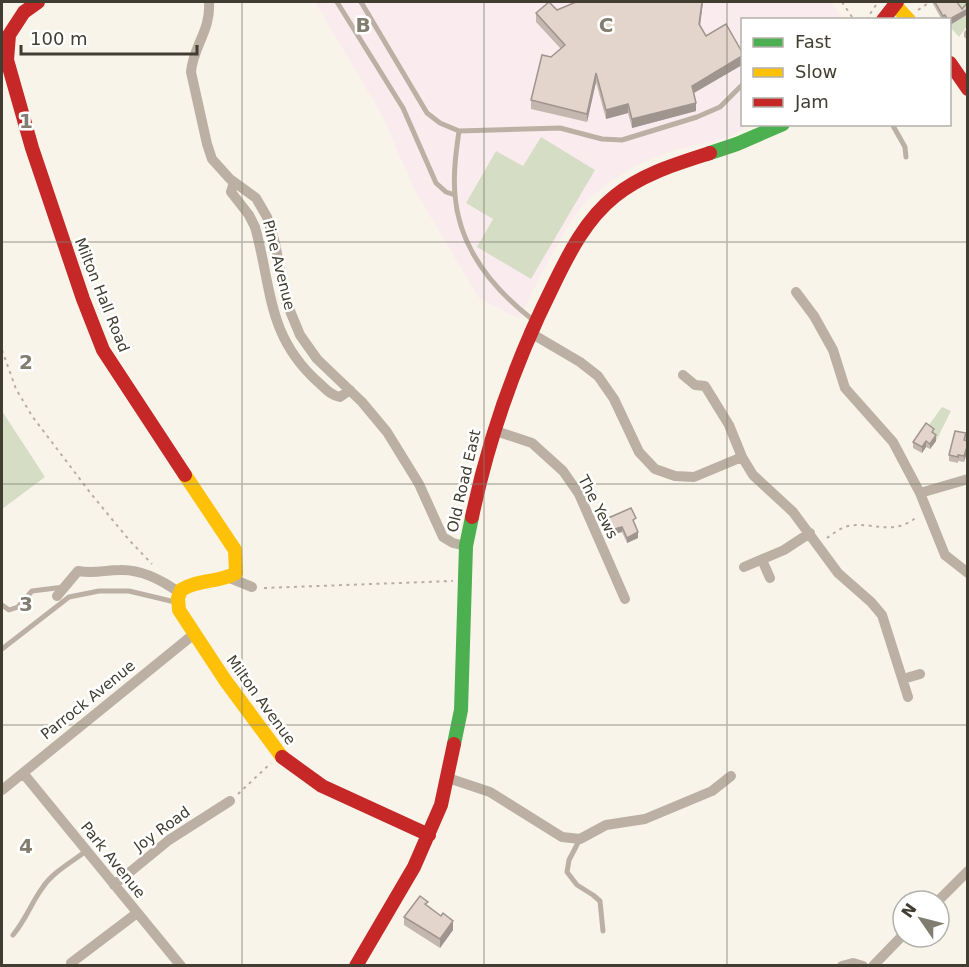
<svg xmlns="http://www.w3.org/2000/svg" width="969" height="967" font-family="'DejaVu Sans',sans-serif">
	<rect width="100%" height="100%" fill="#f8f4e9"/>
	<!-- education -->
	<path fill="#faecee" d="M315 2H831L841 17 840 20H742V124L749 125 732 136 676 150 643 162 613 180 586 201 571 221 545 267 519 319 478 297 413 187 383 117Z"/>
	<!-- green -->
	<path fill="#d6ddc5" d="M954 2H967V26L959 37 950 27V25L960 18Z
		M541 137 595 170 531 279 477 247 493 219 466 203 496 151 523 166Z
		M942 407 951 411 936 441 926 429Z
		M2 411 45 477 2 509Z"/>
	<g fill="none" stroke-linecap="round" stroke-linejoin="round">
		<!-- path -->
		<path stroke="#b7afa5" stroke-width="2" stroke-dasharray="3 4.5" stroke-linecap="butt" d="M842 2 854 20
			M918 10 930 2
			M866 20 878 2
			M2 350 16 389 32 416 92 495 130 541 152 564
			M827 538C833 534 840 528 848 526 874 521 891 537 917 517
			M264 588 453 581
			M238 794 271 763"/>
		<!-- lane -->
		<path stroke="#bcb0a4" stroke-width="5" d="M337 2 403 108 436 183 446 192 455 195
			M361 2 427 113 440 123 459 131 560 128 602 139 622 140 697 117 720 107 742 85
			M892 124 905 147 906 157
			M459 131C456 152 453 174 455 195 459 247 493 289 533 320
			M2 605 9 610 18 607 32 591 64 587
			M2 649 69 597 99 591H129L175 602
			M580 839 569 860 567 872 577 885 593 895 600 901 603 931
			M13 935C27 918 31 903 43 887 53 872 72 862 86 851"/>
		<!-- street -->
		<path stroke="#bcb0a4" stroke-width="10" d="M209 2C211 31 193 46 191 72L207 144 212 159 230 179 256 198 267 217 275 243 286 301 300 335 317 359 362 402 387 432 419 484 443 537 453 543 466 546
			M234 182 231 192 249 215 255 227C272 287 266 335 318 382 325 388 331 396 340 397L350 390
			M796 292 814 316 833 350 845 388 893 442 920 493 945 555 968 573
			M529 332 580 362 598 376 614 399 639 452 655 469 675 476 694 477 742 457
			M683 375 695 385 705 386 729 425 742 457 753 475 793 512 838 573 871 602 882 615 908 697
			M493 430 532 443 563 471 579 494 625 599
			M920 493 968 479
			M762 560 770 578
			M744 567 784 550 810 533
			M230 578 252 587
			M57 596 78 571C96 574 103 570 120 570 142 569 162 580 180 593
			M903 679 920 674
			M23 773 181 966
			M448 778 490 792 562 837 580 839 606 825 645 819 712 791 731 776
			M2 790 194 634
			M114 885 169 840 230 801
			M938 901 968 871
			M72 966 71 963 137 913
			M842 966 853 963 863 966
			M873 966 903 935"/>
		<!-- fast -->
		<path stroke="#4caf50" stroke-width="14" d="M710 153 737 144 783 124
			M454 744 461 710 466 546 472 517"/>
		<!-- slow -->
		<path stroke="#ffc107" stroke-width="14" d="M895 5 909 20
			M185 475 235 550 236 573C219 583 198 579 181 590L178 598 179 610 225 680 282 757"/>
		<!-- jam -->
		<path stroke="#c62828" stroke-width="14" d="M38 2 24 12 9 35 7 60 32 148 83 299 103 350 185 475
			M883 20 897 2
			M950 63 968 89
			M472 517C489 436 516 360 553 286 569 253 586 219 615 196 642 174 676 164 710 153
			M282 757 322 786 429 835
			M356 966 414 867 441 805 454 744"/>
	</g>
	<!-- wall -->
	<path fill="#c3b7af" d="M703 2 700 26 706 36 742 65 694 93 696 111 632 128 628 113 606 119 596 82 587 122 531 109V100L551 57 561 49 536 22V13L557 10Z
		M932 2H957L962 9 968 2V14L950 25V20H942Z
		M968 28V40L964 37V32Z
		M966 433 964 462 958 461V463L949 461V455Z
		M934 434 936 441 930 449 926 447 922 453 913 448V442Z
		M606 519 636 524H635L638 538 627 543 622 532 611 535 606 525Z
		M428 906 453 930 440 948 404 925V917Z"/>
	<!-- shaded-wall -->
	<path fill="#9f958e" d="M702 2H703L699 33V24Z
		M968 9V14L950 25 949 20Z
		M742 56V65L692 94V86Z
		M596 73V82L587 122V114Z
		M696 103V111L632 128V119Z
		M628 104V113L606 119V110Z
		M936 435V441L930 449V444Z
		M926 441V447L922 453V447Z
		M968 444V450L964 462V456Z
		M622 527V532L611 535V530Z
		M638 532V538L627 543V538Z
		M453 921V930L440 948V939Z"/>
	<!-- building -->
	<path fill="#e3d5cb" stroke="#9f958e" stroke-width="1.5" d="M549 2 557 10 576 2H702L699 24 706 36 726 24 742 52V56L692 86 696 103 632 119 628 104 606 110 596 73 587 114 531 100 542 55 551 57 565 45 536 13Z
		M935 2H957L962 9 968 2V9L948 20 945 15 943 16Z
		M926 423 934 429 932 432 936 435 930 444 926 441 922 447 913 442Z
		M955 431 966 433 964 440 968 441V444L964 456 958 455V457L949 455Z
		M631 508 636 518 633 520 638 532 627 538 622 527 611 530 606 519Z
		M420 896 428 902 425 904 441 916 443 913 453 921 440 939 404 917Z"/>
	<!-- grid -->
	<path fill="none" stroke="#817d71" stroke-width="1.5" stroke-opacity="0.55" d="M242 2V966M484 2V966M727 2V966M2 242H968M2 484H968M2 725H968"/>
	<g text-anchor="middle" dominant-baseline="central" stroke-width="5" stroke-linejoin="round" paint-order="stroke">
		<!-- street labels -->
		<g font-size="15" fill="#413d30" stroke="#fff">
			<text transform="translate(279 265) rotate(76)">Pine Avenue</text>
			<text transform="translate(102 295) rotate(68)">Milton Hall Road</text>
			<text transform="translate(464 481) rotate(-77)">Old Road East</text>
			<text transform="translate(598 507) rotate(63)">The Yews</text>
			<text transform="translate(88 700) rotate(-39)">Parrock Avenue</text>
			<text transform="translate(261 700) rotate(54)">Milton Avenue</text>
			<text transform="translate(162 829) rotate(-36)">Joy Road</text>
			<text transform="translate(113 860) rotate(51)">Park Avenue</text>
		</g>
	</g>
	<g font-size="20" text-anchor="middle" font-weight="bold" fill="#817d71" stroke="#fff" stroke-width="5" stroke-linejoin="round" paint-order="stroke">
		<text x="363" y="32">B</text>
		<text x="606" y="32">C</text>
		<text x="26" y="128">1</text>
		<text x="26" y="369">2</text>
		<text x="26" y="611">3</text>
		<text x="26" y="853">4</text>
	</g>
	<!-- border -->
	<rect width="969" height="967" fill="none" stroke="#413d30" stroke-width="6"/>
	<!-- legend -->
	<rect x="741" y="18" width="210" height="108" fill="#ffffff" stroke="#b3b1ac" stroke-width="1.5"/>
	<rect x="753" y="38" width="30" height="9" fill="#4caf50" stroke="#b3b1ac" stroke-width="1.5"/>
	<text x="795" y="48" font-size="18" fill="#413d30">Fast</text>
	<rect x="753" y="68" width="30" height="9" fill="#ffc107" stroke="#b3b1ac" stroke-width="1.5"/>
	<text x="795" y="78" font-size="18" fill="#413d30">Slow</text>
	<rect x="753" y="98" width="30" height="9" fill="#c62828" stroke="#b3b1ac" stroke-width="1.5"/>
	<text x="795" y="108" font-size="18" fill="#413d30">Jam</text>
	<!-- north arrow -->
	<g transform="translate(921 919) rotate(305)"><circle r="28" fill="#ffffff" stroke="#b3b1ac" stroke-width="1.5"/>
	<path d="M0-4.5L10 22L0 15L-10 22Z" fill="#817d71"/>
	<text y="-9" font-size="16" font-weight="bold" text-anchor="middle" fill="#413d30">N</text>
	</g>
	<!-- scale -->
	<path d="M21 45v9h176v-9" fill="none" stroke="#413d30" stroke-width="3"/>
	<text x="30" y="45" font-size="18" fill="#413d30" stroke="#ffffff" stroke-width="4.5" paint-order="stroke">100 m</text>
</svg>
